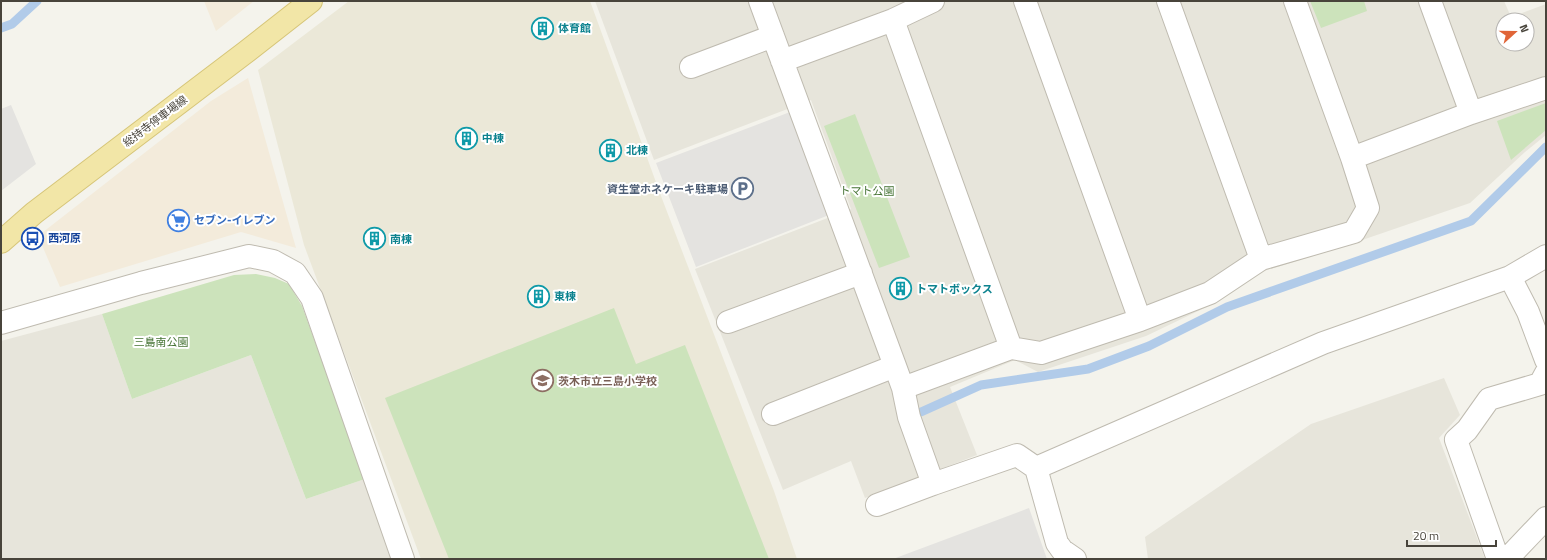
<svg xmlns="http://www.w3.org/2000/svg" width="1547" height="560" font-family="'Titillium Web','Noto Sans JP',sans-serif">
	<rect width="100%" height="100%" fill="#f4f3ec"/>
	<!-- residential -->
	<path fill="#e7e5db" fill-rule="evenodd" d="M595 1H1504L1511 17 1546 4V135L1525 152 1470 203 1336 249 1264 271 1219 301 1146 336 1038 372 1015 360 950 387 977 455 865 498 851 461 783 490 695 269 851 209 811 100 654 160ZM1503 20H1527V44H1503Z
		M102 314 132 399 251 355 306 499 365 479 397 559H1V341Z
		M1444 378 1460 415 1439 438 1485 559H1148L1145 537 1311 424Z"/>
	<!-- commercial -->
	<path fill="#f3ebdb" d="M204 1H254L216 31Z
		M248 78 296 248 241 232 60 287 38 236 211 101Z"/>
	<!-- education -->
	<path fill="#ebe8d8" d="M349 1H590L661 196 774 491 797 559H421L304 245 258 70Z"/>
	<!-- green -->
	<path fill="#cce3bb" d="M1310 1H1364L1367 11 1321 28Z
		M1546 103V130L1511 160 1497 121Z
		M855 114 910 257 879 268 824 126Z
		M256 274 275 278 289 284 302 306 365 479 306 499 251 355 132 399 102 314 234 275Z
		M614 308 636 364 685 345 769 559H449L385 398Z"/>
	<!-- parking -->
	<path fill="#e4e3e0" d="M11 105 36 164 1 191V109Z
		M790 112 829 215 696 267 656 163Z
		M1029 508 1047 559H893Z"/>
	<g fill="none" stroke-linecap="round" stroke-linejoin="round">
		<!-- stream -->
		<path stroke="#b1cbe9" stroke-width="9" d="M1 28 12 24 37 1
			M921 412 981 385 1088 369 1149 346 1227 307 1471 221 1546 147"/>
		<defs>
			<path id="minor" d="M760 1 895 366 903 388 909 417 933 484 1017 455 1036 468 1057 543 1062 550 1075 559
				M1025 1 1140 320
				M1168 1 1261 259
				M893 20 1011 348
				M782 61 893 20 933 1
				M691 67 773 36
				M1471 113 1546 88
				M1352 158 1471 113 1430 1
				M1510 277 1546 256
				M728 322 861 273
				M1 323 141 283 249 256 273 261 295 273 312 298 403 559
				M903 388 1011 348 1041 353 1140 320 1210 293 1261 259 1354 232 1368 208 1352 158 1295 1
				M773 414 895 366
				M1036 468 1323 343 1510 277 1528 312 1546 360
				M877 505 933 484
				M1498 559 1456 440 1467 430 1489 399 1540 384 1546 373
				M1507 559 1546 518"/>
			<path id="major" d="M1 242 34 213 246 52 311 1"/>
		</defs>
		<!-- minor casing -->
		<use href="#minor" stroke="#bfbbb0" stroke-width="24"/>
		<!-- major casing -->
		<use href="#major" stroke="#d6c578" stroke-width="24"/>
		<!-- minor -->
		<use href="#minor" stroke="#fff" stroke-width="22"/>
		<!-- major -->
		<use href="#major" stroke="#f2e6a7" stroke-width="22"/>
	</g>
	<!-- icons -->
	<defs>
		<symbol id="building-ring" viewBox="-11 -11 22 22"><circle r="9.5" fill="#fff" stroke="#0f9aa8" stroke-width="1.5"/><path d="M-4-6H4V6H1V3H-1V6H-4ZM-2.5-4.3h1.7v1.8h-1.7ZM.8-4.3h1.7v1.8H.8ZM-2.5-1h1.7V.8h-1.7ZM.8-1h1.7V.8H.8Z" fill="#0f9aa8"/></symbol>
		<symbol id="parking-ring" viewBox="-11 -11 22 22"><circle r="9.5" fill="#fff" stroke="#5c6f8a" stroke-width="1.5"/><path d="M-3.5-5.5H1a3.5 3.5 0 0 1 0 7H-1V5.5H-3.5ZM-1-3.4V-.6H.8a1.4 1.4 0 0 0 0-2.8Z" fill="#5c6f8a"/></symbol>
		<symbol id="supermarket-ring" viewBox="-11 -11 22 22"><circle r="9.5" fill="#fff" stroke="#3f7fe0" stroke-width="1.5"/><path d="M-6-5.5h2.5l.6 2H6L4.5 2H-2.5L-4.4-4H-6ZM-1.5 3.2a1.3 1.3 0 1 0 .1 0ZM3 3.2a1.3 1.3 0 1 0 .1 0Z" fill="#3f7fe0"/></symbol>
		<symbol id="bus-ring" viewBox="-11 -11 22 22"><circle r="9.5" fill="#fff" stroke="#1a4fb4" stroke-width="1.5"/><path d="M-5-6H5V4H4V6H2V4H-2V6H-4V4H-5ZM-3.5-4V0h7V-4ZM-3.5 1.2v1.5H-2V1.2ZM2 1.2v1.5H3.5V1.2Z" fill="#1a4fb4"/></symbol>
		<symbol id="school-ring" viewBox="-11 -11 22 22"><circle r="9.5" fill="#fff" stroke="#8d6e63" stroke-width="1.5"/><path d="M0-5L7-2L0 1L-7-2ZM-4 1L0 2.5L4 1V4Q0 6-4 4Z" fill="#8d6e63"/></symbol>
	</defs>
	<g fill-rule="evenodd">
		<use href="#building-ring" x="530" y="16" width="25" height="25"/>
		<use href="#building-ring" x="454" y="126" width="25" height="25"/>
		<use href="#building-ring" x="598" y="138" width="25" height="25"/>
		<use href="#parking-ring" x="730" y="176" width="25" height="25"/>
		<use href="#supermarket-ring" x="166" y="208" width="25" height="25"/>
		<use href="#bus-ring" x="20" y="226" width="25" height="25"/>
		<use href="#building-ring" x="362" y="226" width="25" height="25"/>
		<use href="#building-ring" x="888" y="276" width="25" height="25"/>
		<use href="#building-ring" x="526" y="284" width="25" height="25"/>
		<use href="#school-ring" x="530" y="368" width="25" height="25"/>
	</g>
	<g text-anchor="middle" dominant-baseline="central" stroke-width="4" stroke-linejoin="round" paint-order="stroke">
		<!-- culture labels -->
		<g font-size="11" font-weight="bold" fill="#0d838f" stroke="#fff" text-anchor="start">
			<text x="558" y="28">体育館</text>
			<text x="482" y="138">中棟</text>
			<text x="626" y="150">北棟</text>
			<text x="390" y="239">南棟</text>
			<text x="916" y="289">トマトボックス</text>
			<text x="554" y="296">東棟</text>
		</g>
		<!-- street labels -->
		<g font-size="11" fill="#48443b" stroke="#fff">
			<text transform="translate(155 121) rotate(-37)">総持寺停車場線</text>
		</g>
		<!-- service labels -->
		<g font-size="11" font-weight="bold" fill="#4e5e75" stroke="#fff" text-anchor="end">
			<text x="728" y="189">資生堂ホネケーキ駐車場</text>
		</g>
		<!-- park labels -->
		<g font-size="11" fill="#457334" stroke="#fff">
			<text x="867" y="191">トマト公園</text>
			<text x="161" y="342">三島南公園</text>
		</g>
		<!-- shop labels -->
		<g font-size="11" font-weight="bold" fill="#366cbe" stroke="#fff" text-anchor="start">
			<text x="194" y="220">セブン-イレブン</text>
		</g>
		<!-- transit labels -->
		<g font-size="11" font-weight="bold" fill="#164399" stroke="#fff" text-anchor="start">
			<text x="48" y="238">西河原</text>
		</g>
		<!-- education labels -->
		<g font-size="11" font-weight="bold" fill="#785e54" stroke="#fff" text-anchor="start">
			<text x="558" y="381">茨木市立三島小学校</text>
		</g>
	</g>
	<!-- border -->
	<rect width="1547" height="560" fill="none" stroke="#48443b" stroke-width="4"/>
	<!-- north arrow -->
	<g transform="translate(1515 32) rotate(69)"><circle r="19" fill="#ffffff" stroke="#b6b4b1"/>
	<path d="M0-3L7 15L0 10L-7 15Z" fill="#e06538"/>
	<text y="-6" font-size="11" font-weight="bold" text-anchor="middle" fill="#48443b">N</text>
	</g>
	<!-- scale -->
	<path d="M1407 540v6h89v-6" fill="none" stroke="#48443b" stroke-width="2"/>
	<text x="1413" y="540" font-size="12" fill="#48443b" stroke="#ffffff" stroke-width="3" paint-order="stroke">20 m</text>
</svg>
